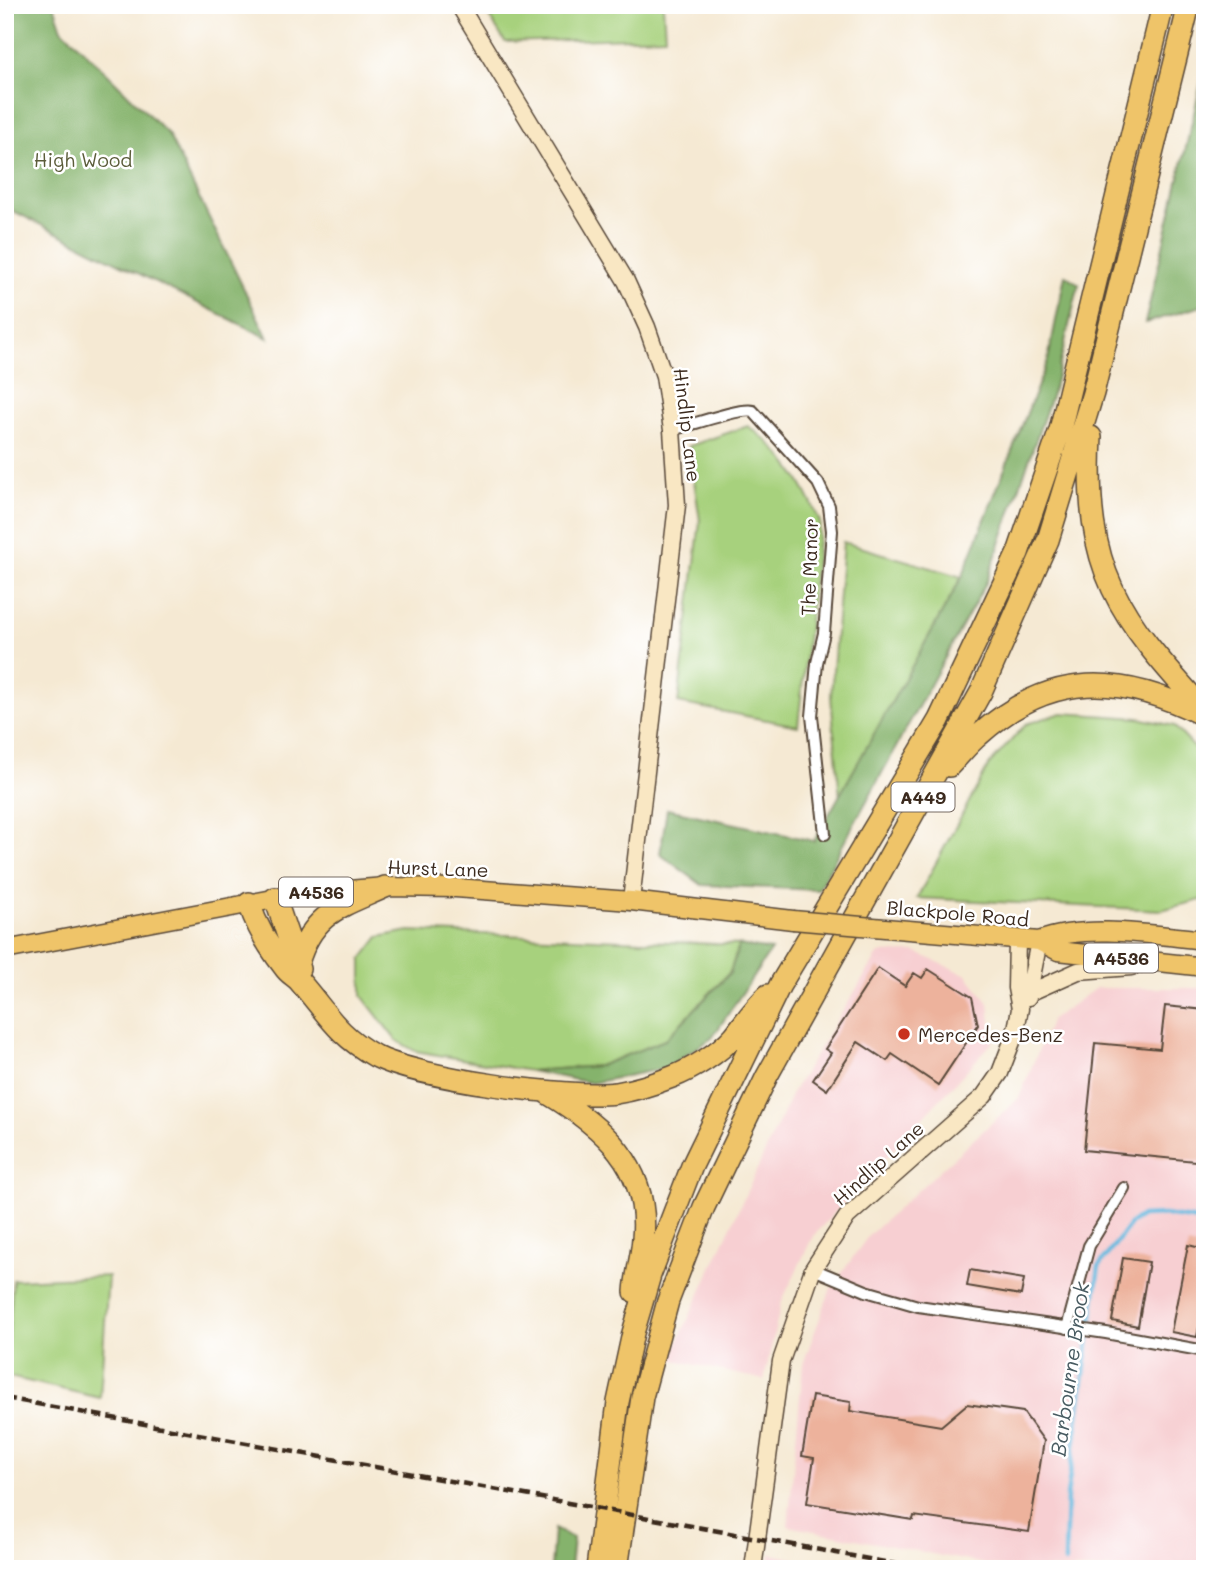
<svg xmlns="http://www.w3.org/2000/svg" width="1210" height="1574" font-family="Mali,sans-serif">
	<rect width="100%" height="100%" fill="#fff"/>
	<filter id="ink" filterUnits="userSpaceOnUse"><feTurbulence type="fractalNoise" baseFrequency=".0143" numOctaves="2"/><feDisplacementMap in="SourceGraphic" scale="14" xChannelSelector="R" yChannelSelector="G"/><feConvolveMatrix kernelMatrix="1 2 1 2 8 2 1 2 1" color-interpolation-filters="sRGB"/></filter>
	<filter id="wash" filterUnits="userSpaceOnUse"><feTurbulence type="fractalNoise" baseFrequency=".00686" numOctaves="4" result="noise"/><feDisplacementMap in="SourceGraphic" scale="28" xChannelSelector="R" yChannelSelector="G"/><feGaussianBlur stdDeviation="1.57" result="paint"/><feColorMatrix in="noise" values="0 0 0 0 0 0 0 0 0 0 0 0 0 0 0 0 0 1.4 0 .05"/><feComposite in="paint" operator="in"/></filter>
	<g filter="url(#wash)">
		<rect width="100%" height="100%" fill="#f5e9d3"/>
		<!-- built -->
		<path fill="#f7cfd2" d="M915 952 967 975 989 1003 993 1042 813 1236 781 1303 764 1380 670 1359 793 1091 879 953Z
			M1096 988H1205V1569H1010L788 1526 803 1364 831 1288 869 1235 1019 1098 1051 1020Z
			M771 1554 847 1569H770Z"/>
		<!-- green -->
		<path fill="#a7d17d" stroke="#717e4e" stroke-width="2" d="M482 5H663L665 37 505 42Z
			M748 426C784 451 803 482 820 522L798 726 678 703 700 521 689 446Z
			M843 542 962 577 840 799 831 696Z
			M1062 713 1139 718 1174 726 1205 759V899L1161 910 917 898 989 765 1026 724Z
			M409 931 739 945 730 972 665 1040 599 1066 530 1071 415 1051 396 1040 362 996V959L379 937Z
			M108 1276 100 1398 5 1376 13 1280Z"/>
		<!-- forest -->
		<path fill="#85b36c" stroke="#606e45" stroke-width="2" d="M5 5H54L62 29 168 134 268 338 5 207Z
			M1205 66V305L1145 323Z
			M1065 275 1079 284 1054 388 987 581 818 890 702 885 660 854 667 809 814 841 962 577 1048 360Z
			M739 945 771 950 712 1038 666 1068 592 1083 530 1071 599 1066 665 1040 730 973Z
			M554 1529 573 1538 570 1569H551Z"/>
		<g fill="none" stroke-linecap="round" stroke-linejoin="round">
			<!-- stream -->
			<path stroke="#62b9df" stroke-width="4.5" d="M1065 1562 1067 1496 1099 1266 1131 1223 1142 1216 1164 1215 1205 1221"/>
		</g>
		<g id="blocks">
			<!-- building -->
			<path fill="#edb29c" d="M878 968 905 986 914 973 922 978 928 969 972 997 978 1025 938 1085 892 1054 887 1061 858 1042 827 1090 813 1080 831 1053 825 1049Z
				M1165 1006 1205 1010V1162L1084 1150 1095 1043 1160 1049Z
				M1188 1245 1205 1249V1298L1197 1337 1171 1332Z
				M1123 1258 1149 1262 1138 1326 1112 1321Z
				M970 1270 1024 1279 1021 1295 967 1286Z
				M812 1396 851 1402 850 1411 941 1426 967 1404 1023 1412 1044 1441 1029 1532 914 1516 913 1520 807 1503 814 1458 802 1456Z"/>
		</g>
	</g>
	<g filter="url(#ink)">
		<use href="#blocks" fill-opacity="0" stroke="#574739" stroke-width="2"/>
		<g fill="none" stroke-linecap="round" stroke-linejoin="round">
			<defs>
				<path id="street" d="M672 430C689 426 741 407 753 411L818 483 829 506 832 531 824 633 817 663 812 716 825 834
					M813 1269 866 1291 918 1306 1106 1333 1205 1351
					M1067 1328 1089 1246 1124 1188"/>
				<path id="secondary" d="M459 5 626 281 647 327 664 376 672 430 677 505 631 901
					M1031 992 1078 971 1131 967 1146 962
					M1028 997 1039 941
					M753 1569 781 1361 813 1269 847 1217 984 1096 1000 1073 1015 1034 1020 1009 1016 988 1017 940"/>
				<path id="primary" d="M873 927 1039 941 1058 951 1205 967
					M1039 941C1085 923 1155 935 1205 940
					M5 950 300 894 385 887 456 888 631 901 793 920"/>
				<path id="highway" d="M1091 437C1084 572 1117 614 1205 711
					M949 766C959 756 968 744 979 735 1051 670 1121 674 1203 715
					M275 898 299 969
					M249 903C256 925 270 949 285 968 289 974 296 977 300 982 328 1014 336 1034 375 1056 417 1078 569 1099 616 1093 635 1090 654 1084 672 1077 693 1069 719 1053 734 1036 745 1022 754 1008 768 995
					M298 963C313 912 341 907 385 887
					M547 1093C602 1126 650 1166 643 1238 642 1256 636 1274 635 1292
					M597 1569 618 1402 633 1333 650 1275 692 1166 780 985 939 720 1018 553 1060 430 1163 5
					M617 1569 642 1397 668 1301 704 1207 767 1076 981 692 1048 540 1093 393 1189 5"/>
			</defs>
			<!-- street casing -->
			<use href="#street" stroke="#574739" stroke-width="14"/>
			<!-- secondary casing -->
			<use href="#secondary" stroke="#574739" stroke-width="19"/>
			<!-- primary casing -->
			<use href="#primary" stroke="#574739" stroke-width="21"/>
			<!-- highway casing -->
			<use href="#highway" stroke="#574739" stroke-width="24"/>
			<!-- street -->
			<use href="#street" stroke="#fff" stroke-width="10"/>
			<!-- secondary -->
			<use href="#secondary" stroke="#f9e7c3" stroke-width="16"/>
			<!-- primary -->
			<use href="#primary" stroke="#efc469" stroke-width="18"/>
			<!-- highway -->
			<use href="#highway" stroke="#efc469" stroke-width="21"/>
			<!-- rail -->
			<path stroke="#3b2a1e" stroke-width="4.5" stroke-dasharray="10 5" stroke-linecap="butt" d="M5 1398 922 1569"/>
			<defs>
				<path id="primary-bridge" d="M793 920 873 927"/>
			</defs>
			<!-- primary-bridge casing -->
			<use href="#primary-bridge" stroke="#574739" stroke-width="21" stroke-linecap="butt"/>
			<!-- primary-bridge -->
			<use href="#primary-bridge" stroke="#efc469" stroke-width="18"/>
		</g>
	</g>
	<!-- markers -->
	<circle fill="#c8321e" stroke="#fff" stroke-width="2.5" cx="904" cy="1034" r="7"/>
	<g text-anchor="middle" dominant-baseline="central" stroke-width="5" stroke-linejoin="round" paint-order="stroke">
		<!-- shield labels -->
		<g fill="#fff" stroke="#766a62" stroke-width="2">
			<rect x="891.5" y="782.5" width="63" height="29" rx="5"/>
			<rect x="279" y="877.5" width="74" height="29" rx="5"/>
			<rect x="1084" y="943.5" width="74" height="29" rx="5"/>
		</g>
		<g font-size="18" font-weight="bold" fill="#3b2a1e">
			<text x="923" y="797">A449</text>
			<text x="316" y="892">A4536</text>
			<text x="1121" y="958">A4536</text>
		</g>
		<!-- park labels -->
		<g font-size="19" fill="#5b5c3a" stroke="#fff">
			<text x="83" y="159">High Wood</text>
		</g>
		<!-- street labels -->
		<g font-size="19" fill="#3b2a1e" stroke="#fff">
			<text transform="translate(688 425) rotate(83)">Hindlip Lane</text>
			<text transform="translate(809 567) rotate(-88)">The Manor</text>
			<text transform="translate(438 868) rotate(2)">Hurst Lane</text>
			<text transform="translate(958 913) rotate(5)">Blackpole Road</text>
			<text transform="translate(878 1163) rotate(-42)">Hindlip Lane</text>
		</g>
		<!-- poi labels -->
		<g font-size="19" fill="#3b2a1e" stroke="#fff" text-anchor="start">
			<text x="918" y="1034">Mercedes-Benz</text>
		</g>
		<!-- water labels -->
		<g font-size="21" font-style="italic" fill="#495c62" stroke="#fff">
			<text transform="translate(1069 1369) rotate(-82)">Barbourne Brook</text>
		</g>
	</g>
	<!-- margin -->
	<rect width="1210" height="1574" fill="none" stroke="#fff" stroke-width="28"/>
</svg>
